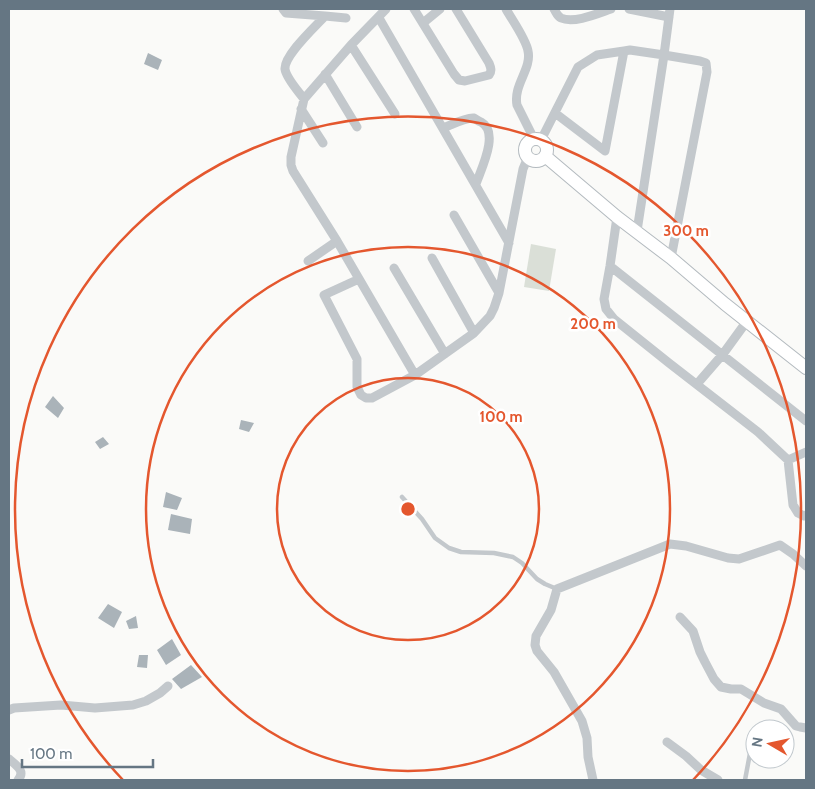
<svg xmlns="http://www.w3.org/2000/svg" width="815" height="789" font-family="Cabin,sans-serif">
	<rect width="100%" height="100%" fill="#fafaf8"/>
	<!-- green -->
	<path fill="#dadfd7" d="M531 244 556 249 549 291 524 287Z"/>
	<!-- building -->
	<path fill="#aab3b9" d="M148 53 162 60 158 70 144 64Z
		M53 396 64 408 58 418 45 407Z
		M241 420 254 423 249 432 239 429Z
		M103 437 109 444 100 449 95 442Z
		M166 492 182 498 177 510 163 507Z
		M171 514 192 519 190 534 168 530Z
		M108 604 122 612 114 628 98 618Z
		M136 616 138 628 129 629 126 621Z
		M172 639 181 655 166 665 157 650Z
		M139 655H148L147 668 137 667Z
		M191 665 202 677 181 689 172 679Z"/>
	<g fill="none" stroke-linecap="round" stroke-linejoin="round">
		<defs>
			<path id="secondary" d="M525 150a11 11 0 1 1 22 0a11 11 0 1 1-22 0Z
				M545 156 617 217 671 258 725 304 806 368"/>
		</defs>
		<!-- secondary casing -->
		<use href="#secondary" stroke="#b3babf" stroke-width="14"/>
		<!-- lane -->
		<path stroke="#c3c8cc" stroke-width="4.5" d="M402 497 422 519 435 538 449 548 461 552 494 553 513 557 522 563 537 579 545 584 557 589
			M745 780 751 748"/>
		<!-- street -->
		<path stroke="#c3c8cc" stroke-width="9" d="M283 9 286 13 325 16C316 26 284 55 285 69 286 78 299 92 304 99
			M386 9 351 45 304 99 291 157V165L293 171 337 241 415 375
			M414 9 454 74 459 80 465 81 489 75C492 71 491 68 489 63L456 9
			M506 9C512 20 526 39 528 51 532 69 513 85 517 105L534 139
			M554 9C556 12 557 16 561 18 574 24 599 13 611 9
			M629 9 669 17
			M670 9 664 55 700 61 706 63 707 72 671 258
			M325 16 346 18
			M379 18 509 243
			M423 23 440 9
			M351 45 395 114
			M325 74 357 127
			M301 109 323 143
			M555 113 605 151 624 51
			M443 128C451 125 466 117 474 118 476 119 478 121 481 122 500 132 481 169 476 184
			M541 140 578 67 597 55 624 51 630 50 664 55 637 231
			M454 215 499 293
			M617 217 610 266 604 299 606 309 614 319 669 363 758 432 788 460
			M432 258 474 333
			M308 261 337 241
			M610 266C675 318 741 369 806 421
			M394 268 445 354
			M359 279 324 295 357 359V387L361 395 366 398H372L415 375 474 333 490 316 494 308 499 293 523 169 528 157
			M697 384 723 354 747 321
			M806 452 788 460 793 505 798 513 804 516 806 515
			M680 617 693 631 700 652 705 662 714 679 721 687 731 689H741L764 703 781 709 796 726 800 727 806 728
			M9 710 14 708 61 705 95 708 133 705 146 701 160 693 168 686
			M667 742 686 756 701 770 718 780
			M9 759C16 765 26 771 18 780
			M593 780 588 757 587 738 582 721 554 672 537 651 535 645 536 636 551 610 557 589 670 544 686 546 728 558 739 559 780 545 793 554 806 566"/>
		<!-- secondary -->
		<use href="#secondary" stroke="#fff" stroke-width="12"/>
	</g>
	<!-- distance rings -->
	<g fill="none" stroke="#e4572e" stroke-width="2.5">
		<circle cx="408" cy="509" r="131"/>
		<circle cx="408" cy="509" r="262"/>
		<path d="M123 780A393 393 0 1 1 693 780"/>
	</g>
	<circle cx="408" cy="509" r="8" fill="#e4572e" stroke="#fff" stroke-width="2.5"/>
	<g font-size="15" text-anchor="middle" font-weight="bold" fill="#e4572e" stroke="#fff" stroke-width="5" stroke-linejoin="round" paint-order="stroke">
		<text x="686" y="236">300 m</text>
		<text x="593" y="329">200 m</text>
		<text x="501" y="422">100 m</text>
	</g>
	<!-- border -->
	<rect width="815" height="789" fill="none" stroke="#657683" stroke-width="20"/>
	<!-- north arrow -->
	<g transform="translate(770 744) rotate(279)"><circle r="24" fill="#ffffff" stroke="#c1c8cd"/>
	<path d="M0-4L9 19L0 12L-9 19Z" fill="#e4572e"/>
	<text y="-8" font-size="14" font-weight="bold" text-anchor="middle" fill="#657683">N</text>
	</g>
	<!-- scale -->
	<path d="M22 759v8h131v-8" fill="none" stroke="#657683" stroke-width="2.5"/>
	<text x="30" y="759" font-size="15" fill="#657683" stroke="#ffffff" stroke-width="4" paint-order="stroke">100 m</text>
</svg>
